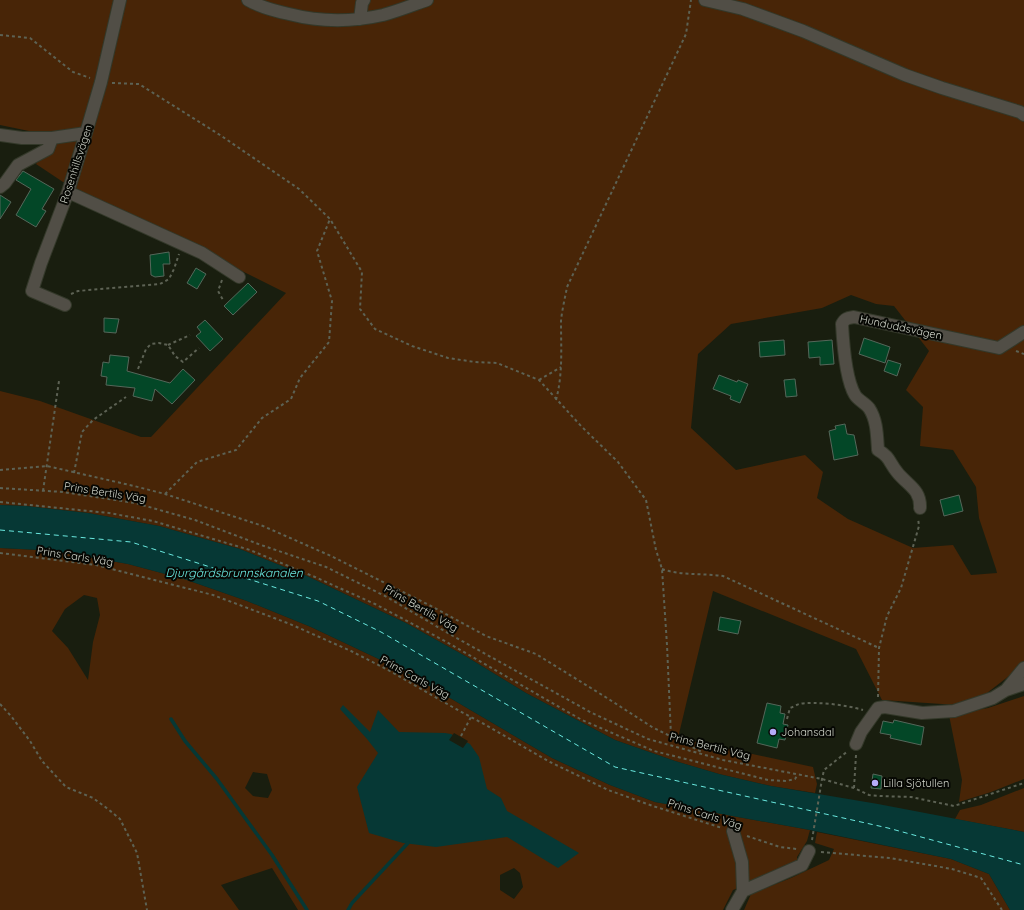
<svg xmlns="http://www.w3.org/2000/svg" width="1024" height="910" font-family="Quicksand,sans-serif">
	<rect width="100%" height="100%" fill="#191e0f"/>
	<!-- green -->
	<path fill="#482507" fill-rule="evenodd" d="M0 0H1024V663L1022 666 987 693 957 705 882 700 856 649 713 591 678 738 813 767 817 784 815 793 771 786 719 774 675 761 615 740 526 693 467 657 406 623 307 576 240 549 159 526 88 513 26 506 0 505V391L40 401 141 437H151L286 293 75 188 76 183 63 182 36 164 53 136 0 125ZM851 295 876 304 894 306 929 351 906 390 923 407 920 446 953 450 976 487 979 518 996 569 997 573 971 575 953 545 913 548 848 519 817 498 823 472 805 455 736 470 691 428 698 354 731 324 822 308Z
		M0 548 40 550 77 555 128 564 184 579 247 601 311 627 404 671 552 758 610 785 655 802 810 830 807 841 797 857V864L733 890 723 910H298L272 868 221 885 239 910H0ZM84 595 97 598 100 615 93 642 88 680 68 648 52 631 65 609ZM253 772 267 774 272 790 268 798 253 796 245 788ZM514 868 520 873 523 887 514 899 500 890V875Z
		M1024 696V779L991 792 959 802 962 780 949 715 988 708Z
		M1024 788V832L955 819 960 810 981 805Z
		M817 832 951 859 989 874 1010 910H744L751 894 791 878 829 860 834 849 815 843Z"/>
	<!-- water -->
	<path fill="#063835" d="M0 505 26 506 88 513 159 526 240 549 307 576 406 623 467 657 526 693 615 740 675 761 719 774 771 786 878 804 1024 832V910H1010L989 874 951 859 810 830 655 802 610 785 552 758 404 671 311 627 247 601 184 579 128 564 77 555 40 550 0 548Z
		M343 705 370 732 378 710 399 732 445 733 451 734 470 744 479 757 487 789 501 798 507 811 579 853 558 868 507 837 436 847 403 843 369 833 357 787 378 753 367 739 340 709Z"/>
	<!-- pier -->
	<path fill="#191e0f" d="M454 733 468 741 463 748 449 740Z"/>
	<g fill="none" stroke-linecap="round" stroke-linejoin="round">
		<!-- stream -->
		<path stroke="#063835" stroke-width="3.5" d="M171 719 185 741 217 779 272 855 307 910
			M348 910 352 903 408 843"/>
		<!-- ferry -->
		<path stroke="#6ae9e0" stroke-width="1" stroke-dasharray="5 4" stroke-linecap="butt" d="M0 530 131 542 318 601 381 632 615 767 888 828 1024 865"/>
	</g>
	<!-- building -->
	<path fill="#034727" stroke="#55675a" d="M23 171 54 189 42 209 46 211 36 227 16 215 31 189 16 180Z
		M0 195 11 202 0 219Z
		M169 252 170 264H163L164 276 155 277 151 275 150 255Z
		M196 268 206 274 197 289 187 283Z
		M248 283 257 292 233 315 224 306Z
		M104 318 119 319 116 333 104 332Z
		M205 320 223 339 210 351 196 336 201 332 197 327Z
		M864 338 890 347 885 363 859 354Z
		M784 340 785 355 760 357 759 342Z
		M832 340 834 364 820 365V357L809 358 808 342Z
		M110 355 129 357 127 371 170 383 183 369 195 380 172 404 155 389 152 401 133 396 135 388 106 385 107 377 101 376 103 362 109 363Z
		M888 360 901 364 897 376 884 371Z
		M719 375 737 382 738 380 748 384 740 403 730 399 731 396 713 389Z
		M795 379 797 396 786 397 784 380Z
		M845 424 847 434 854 435 858 455 834 460 829 431 836 429 835 426Z
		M959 495 963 511 944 516 940 500Z
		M720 617 741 621 738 634 718 630Z
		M767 703 781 706 780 713 785 714 783 724 788 725 785 740 779 739 777 748 757 743Z
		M894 720 924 727 921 745 890 738 891 735 880 733 883 721 893 723Z
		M873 774 882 776 881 789 871 788Z"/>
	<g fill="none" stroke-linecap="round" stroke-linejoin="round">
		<defs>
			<path id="minor" d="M248 0C260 7 275 11 289 14 320 22 352 22 383 15 398 11 413 5 427 0
				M705 0 743 9 803 31 905 75 942 88 1020 112 1024 115
				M360 19 362 3 364 0
				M0 135 22 138H52L86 133
				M0 187 5 183 18 165 48 149 52 138
				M68 192 202 253 239 277
				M65 305 32 291 41 263 68 192 86 133 101 82 120 0
				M920 508C921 489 907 485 897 472 889 462 890 457 878 450 877 435 877 420 869 408 865 403 858 400 855 395 846 380 843 342 842 324 845 318 848 318 854 317L999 348 1024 332
				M1006 690 1024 668
				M856 744 861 732 878 708 885 707 922 713 954 711 993 698 1006 690 1024 684
				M733 831 742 862 743 891
				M732 910 743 891 802 865 809 851"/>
		</defs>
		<!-- minor casing -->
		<use href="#minor" stroke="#333829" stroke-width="14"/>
		<!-- path -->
		<path stroke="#5d6254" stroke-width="2" stroke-dasharray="3 3" stroke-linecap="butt" d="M0 35 30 38 73 72 90 78
			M112 83 139 84 220 135 299 189 330 219 362 272 360 309 375 329 412 346 448 358 475 362 497 363 539 380 581 426 618 462 646 500 656 550 662 569 667 645 671 736
			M222 280 218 291 223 300
			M71 294 78 291 160 284 169 279 174 269 179 254
			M168 345 190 335
			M1016 351 1024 354
			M138 369 146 349 151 344 159 343 168 345 175 356 183 362 199 348
			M539 380 561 367
			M556 400C563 374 561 348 561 321 562 310 565 298 567 287L686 34 691 0
			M0 470 47 466 134 486 165 494 263 526 331 556 433 607 486 636 536 654 607 698 652 727 702 752
			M74 473 82 432 93 420 126 397
			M0 488 63 492 135 503 195 520 261 545 326 567 385 596 453 636 592 713 648 739 723 760 822 779 854 788 869 795 880 796 911 797 954 806 1024 783
			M43 491 59 381
			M165 494 197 462 236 450 262 418 291 399 300 378 329 342 332 301 317 251 330 219
			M0 502 109 513 153 521 250 550 315 577 375 604 443 640 582 720 654 751 768 780 786 781 795 779 798 774
			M0 553 96 565 213 595 290 624 351 651 390 671 456 709 484 724 550 762 608 790 653 806 722 828
			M662 569C681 576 703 573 723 576L879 648
			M878 697 879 648 887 616 901 588 919 526 918 518
			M0 704 11 716 30 741 42 761 66 787 93 798 108 809 120 819 137 853 147 910
			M787 719 790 708C793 707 796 705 799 704 815 701 847 705 863 710
			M461 736 471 717
			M854 788 856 755
			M747 836 780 847 797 849
			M812 840 822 779 824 770 848 751
			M821 852 890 858 952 869 981 878 1002 910"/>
		<!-- minor -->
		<use href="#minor" stroke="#514e46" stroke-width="12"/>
	</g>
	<!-- markers -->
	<g fill="#b5acf9" stroke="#060703" stroke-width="1.5">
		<circle cx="773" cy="732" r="4"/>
		<circle cx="875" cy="783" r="4"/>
	</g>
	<g text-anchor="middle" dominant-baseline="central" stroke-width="4" stroke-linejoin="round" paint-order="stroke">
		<!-- street labels -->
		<g font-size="11" fill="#d1d5ca" stroke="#060703">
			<text transform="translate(76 164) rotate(-72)">Rosenhillsvägen</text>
			<text transform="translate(901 327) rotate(12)">Hunduddsvägen</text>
			<text transform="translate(105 492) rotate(9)">Prins Bertils Väg</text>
			<text transform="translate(75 556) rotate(9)">Prins Carls Väg</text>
			<text transform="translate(421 608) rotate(30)">Prins Bertils Väg</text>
			<text transform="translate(415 677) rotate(29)">Prins Carls Väg</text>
			<text transform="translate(710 746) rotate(14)">Prins Bertils Väg</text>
			<text transform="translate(705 814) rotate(18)">Prins Carls Väg</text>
		</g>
		<!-- poi labels -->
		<g font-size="11" fill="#d1d5ca" stroke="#060703" text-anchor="start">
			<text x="781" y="732">Johansdal</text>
			<text x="883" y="783">Lilla Sjötullen</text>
		</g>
		<!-- water labels -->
		<g font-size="12" font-style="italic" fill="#6ae9e0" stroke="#060703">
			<text x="234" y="572">Djurgårdsbrunnskanalen</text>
		</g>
	</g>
</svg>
